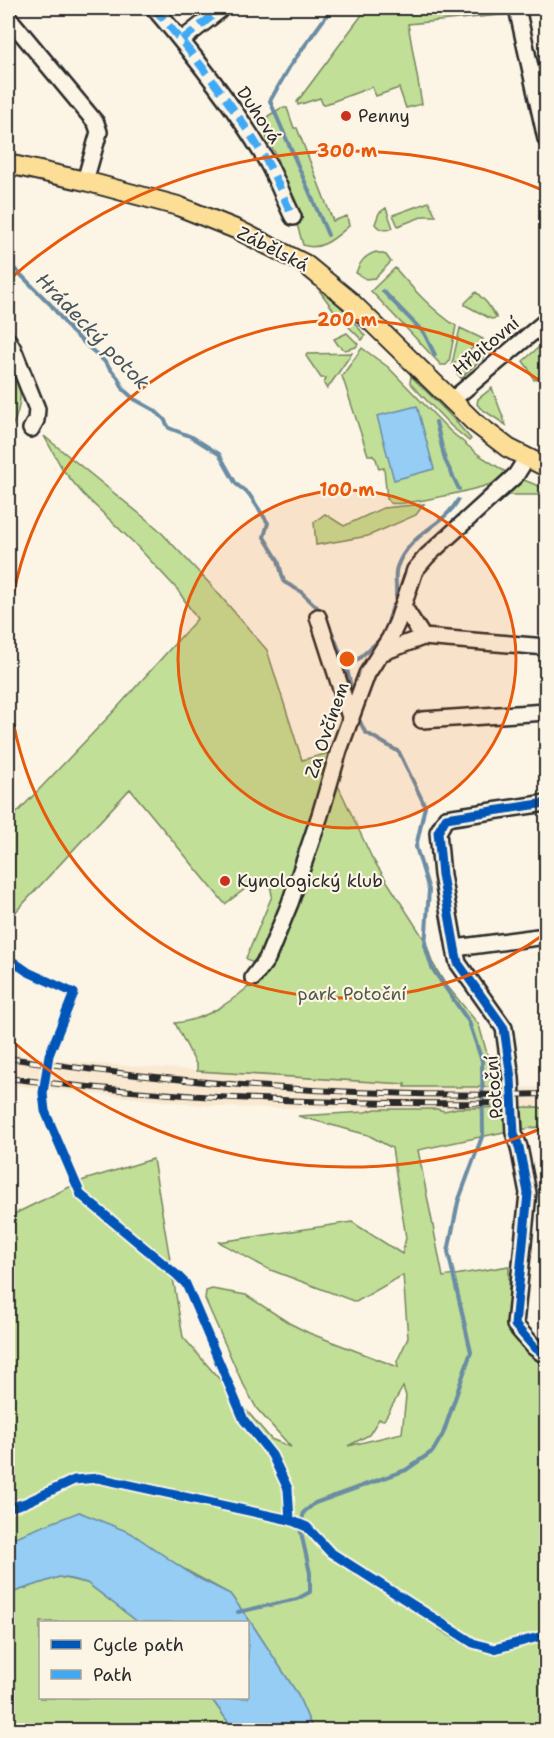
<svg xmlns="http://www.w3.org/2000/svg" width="554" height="1738" font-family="'Shantell Sans',sans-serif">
	<rect width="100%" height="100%" fill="#fcf5e5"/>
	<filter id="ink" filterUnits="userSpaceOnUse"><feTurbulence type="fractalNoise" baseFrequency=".0167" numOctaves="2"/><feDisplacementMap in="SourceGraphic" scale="12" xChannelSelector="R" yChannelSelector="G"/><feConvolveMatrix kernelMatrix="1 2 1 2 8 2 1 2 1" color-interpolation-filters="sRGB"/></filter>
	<g filter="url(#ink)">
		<!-- built -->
		<path fill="#f9e9d1" d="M8 1048 20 1050 21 1055 74 1062 405 1084V1087L452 1086 458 1088 538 1087 546 1085V1110L539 1107 458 1108 444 1111 437 1109H376L353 1113 344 1109 222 1107 8 1085Z"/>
		<!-- green -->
		<path fill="#c1df96" stroke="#768560" stroke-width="1.5" fill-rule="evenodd" d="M367 8H508L510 14 408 24 422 104 406 108 399 88 376 96 372 87 323 105 320 98 298 105 297 102Z
			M281 108H287L294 128H297L333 221 347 216 349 226C336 237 321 252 303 245L283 176 275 153 267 139 265 129 268 116Z
			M429 202 436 216H424L398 226 393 215Z
			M386 208 393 228C386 231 380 231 375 224L379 213Z
			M376 252 386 255 391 262 375 278 366 279 356 273C360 262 364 256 376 252Z
			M395 268C414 290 432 310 456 326L449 362 446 365H441L371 291Z
			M313 282 348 314 365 336 362 340 338 316Z
			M476 292 487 303 497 318 491 319 465 305V303Z
			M460 328 483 339 453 365 452 364Z
			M347 333 358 344 356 347 345 350 338 345 334 339Z
			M546 341V379H545L543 376 534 380 528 368 523 361Z
			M362 348 388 367 450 431 479 455 509 474C505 477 502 480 497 482 481 488 403 507 390 503L387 499 384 468 379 469 376 459 372 455H368L342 376Z
			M8 349C19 380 27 394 12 427L8 429Z
			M481 349 486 353 484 357 461 378 456 372 457 369Z
			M352 353 327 389 324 384 326 378H321L306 356 307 354Z
			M411 376 448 413 471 439 469 441 451 426 410 383Z
			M492 388 506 425 480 408 477 404 478 399Z
			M44 436 157 528 211 585 267 650 302 760 333 752 302 850 263 955 257 963 251 962 246 958 272 896 271 889 261 877 225 904 130 789 8 920V822L115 710 197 619 177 589 134 543 83 494 63 470Z
			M519 478 546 489V495H499Z
			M424 504 416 515 368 536 316 545 314 522 325 514 344 526 383 508Z
			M335 779 372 858 426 942 432 962 444 982 479 1025 491 1068V1087H405V1084L197 1071V1066L175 1023C208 1020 233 1000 258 979Z
			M539 1107 546 1110V1126L504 1132 418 1150 443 1277 509 1266V1297L513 1334 546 1359V1632C538 1636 529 1638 519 1641 482 1650 475 1640 444 1622L439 1629C487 1660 494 1655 546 1638V1730H313L297 1693 250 1621 230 1594 80 1512 8 1540V1217L84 1180 153 1159 183 1337 271 1439 291 1447 257 1409 241 1380 205 1299 206 1291 212 1289 246 1295 289 1323 309 1333 398 1367 397 1361 408 1338 403 1275 356 1302 268 1269 219 1242 352 1222 402 1254 406 1238 392 1148 368 1135 298 1116 365 1112 376 1109H437L444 1111 458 1108ZM403 1387 406 1396 402 1433 348 1446 369 1435 379 1419 384 1420Z
			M59 1577 87 1583 138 1622H40V1698H211L234 1730H8V1594Z"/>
		<!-- water -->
		<path fill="#95cdf4" stroke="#6b8ca4" stroke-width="1.5" d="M417 406 434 469 394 480 377 416Z
			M79 1512 131 1533 194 1576 230 1594 250 1621 297 1693 313 1730H234L211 1698H248V1622H138L87 1583 71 1579 59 1577 8 1594V1540Z"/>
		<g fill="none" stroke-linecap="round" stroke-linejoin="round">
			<!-- stream -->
			<path stroke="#6b8ca4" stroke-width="4" d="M328 235 270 101 290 66 332 8
				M8 264 17 271 51 305 71 331 104 361 118 378 124 390 134 399 154 410 164 419 169 428 192 437 219 454 236 484 249 494 268 523 264 537 278 560 284 582 300 591 322 612
				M383 291 424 333 435 355
				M436 422 445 460 459 489
				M396 596C397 587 394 575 397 567 409 533 444 526 458 500
				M326 618 347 669 353 696
				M386 629 393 606
				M347 669 384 636
				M301 1524 304 1512 315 1503 406 1470 433 1451 443 1434 471 1352 448 1252 458 1202 483 1134 482 1061 469 1022 432 968 425 946 429 890 416 847 425 806 399 752 365 732 357 715
				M238 1612 297 1599 310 1592V1573L300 1528"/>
			<defs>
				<path id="minor" d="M154 8C193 54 232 103 263 155 275 174 283 197 293 217
					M517 8 546 139
					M8 17 96 123 99 132 85 181
					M182 40 220 10
					M8 340 13 349 37 409 36 420 31 429
					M451 401 546 321
					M403 606 423 637
					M318 617 351 720
					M381 653 423 637 546 647
					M422 720 546 712
					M546 803 446 818 438 832 442 875 456 954 458 963 504 1028 511 1078 514 1133 519 1147 528 1193 515 1325 534 1347 546 1356
					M455 948 546 936
					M253 978 267 959 290 903 320 815 339 750 367 674 390 638 397 623 415 570 427 556 516 475 526 459"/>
				<path id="major" d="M8 164 85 181 178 206 238 230 305 264 350 301 474 422 508 448 546 467"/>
			</defs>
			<!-- minor casing -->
			<use href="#minor" stroke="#2b2b2b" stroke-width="20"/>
			<!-- major casing -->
			<use href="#major" stroke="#2b2b2b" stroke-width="22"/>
			<!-- minor -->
			<use href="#minor" stroke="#fcf5e5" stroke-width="15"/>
			<!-- major -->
			<use href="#major" stroke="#fcde96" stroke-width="18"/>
			<defs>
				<path id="rail" d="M8 1058C186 1085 366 1098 546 1094
					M8 1078C173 1099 338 1105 505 1103"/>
			</defs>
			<!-- rail casing -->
			<use href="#rail" stroke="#2b2b2b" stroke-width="6"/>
			<!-- rail -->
			<use href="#rail" stroke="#fcf5e5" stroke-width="4" stroke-dasharray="11" stroke-linecap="butt"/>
			<!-- quiet -->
			<path stroke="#3fa9f5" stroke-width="8" stroke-dasharray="15 8" stroke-linecap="butt" d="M154 8C193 54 232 103 263 155 275 174 283 197 293 217
				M182 40 220 10"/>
			<defs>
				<path id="cycleway" d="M546 803 446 818 438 832 442 875 456 954 458 963 504 1028 511 1078 514 1133 519 1147 528 1193 515 1325 534 1347 546 1356
					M8 958 28 972 74 993 49 1055 43 1093 45 1111 81 1195 177 1275 186 1284 244 1420 272 1455 288 1489 290 1520
					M8 1508 25 1503 74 1480 98 1478 290 1520 307 1527 330 1552 473 1643 494 1649 546 1635"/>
			</defs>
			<!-- cycleway casing -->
			<use href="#cycleway" stroke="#fcf5e5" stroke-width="13"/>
			<!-- cycleway -->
			<use href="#cycleway" stroke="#0057b8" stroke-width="9"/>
		</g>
	</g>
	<!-- distance rings -->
	<circle cx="347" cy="659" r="169" fill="#e8590c" fill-opacity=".12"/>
	<g fill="none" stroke="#e8590c" stroke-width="3">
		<circle cx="347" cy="659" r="169"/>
		<path d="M546 933A339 339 0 1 1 546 385"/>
		<path d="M545 1127A508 508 0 0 1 10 1039M10 279A508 508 0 0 1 545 191"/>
	</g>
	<!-- markers -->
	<g fill="#c8321e" stroke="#fcf5e5" stroke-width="2">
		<circle cx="346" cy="116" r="6"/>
		<circle cx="225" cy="881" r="6"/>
	</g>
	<g text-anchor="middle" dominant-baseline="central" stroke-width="4.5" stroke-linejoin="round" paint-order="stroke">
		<!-- street labels -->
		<g font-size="18" fill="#2b2b2b" stroke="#fcf5e5">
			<text transform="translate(259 115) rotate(56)">Duhová</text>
			<text transform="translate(273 249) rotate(27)">Zábělská</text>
			<text transform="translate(486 346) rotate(-40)">Hřbitovní</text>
			<text transform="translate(327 730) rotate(-71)">Za Ovčínem</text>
			<text transform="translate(494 1087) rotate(-95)">Potoční</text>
		</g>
		<!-- poi labels -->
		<g font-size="18" fill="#2b2b2b" stroke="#fcf5e5" text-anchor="start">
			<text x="358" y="116">Penny</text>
			<text x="237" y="881">Kynologický klub</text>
		</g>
		<!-- park labels -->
		<g font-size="18" fill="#505846" stroke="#fcf5e5">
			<text x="352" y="994">park Potoční</text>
		</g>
		<!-- water labels -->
		<g font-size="20" font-style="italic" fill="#46545d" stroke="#fcf5e5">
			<text transform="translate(93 331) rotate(46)">Hrádecký potok</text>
		</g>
	</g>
	<circle cx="347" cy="659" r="9" fill="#e8590c" stroke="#fcf5e5" stroke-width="3"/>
	<g font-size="18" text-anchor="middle" font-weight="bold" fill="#e8590c" stroke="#fcf5e5" stroke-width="4.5" stroke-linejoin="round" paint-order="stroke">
		<text x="347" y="157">300 m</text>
		<text x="347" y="326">200 m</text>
		<text x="347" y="496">100 m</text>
	</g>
	<!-- margin -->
	<rect width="554" height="1738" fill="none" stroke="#fcf5e5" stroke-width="30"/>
	<rect x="15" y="15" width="524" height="1708" fill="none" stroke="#2b2b2b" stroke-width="2" filter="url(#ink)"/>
	<!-- legend -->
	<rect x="39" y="1621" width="210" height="78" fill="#fcf5e5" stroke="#a8a49b" stroke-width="1.5"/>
	<rect x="51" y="1640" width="30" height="9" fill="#0057b8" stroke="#a8a49b" stroke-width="1.5"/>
	<text x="93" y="1651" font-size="18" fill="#2b2b2b">Cycle path</text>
	<rect x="51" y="1670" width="30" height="9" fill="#3fa9f5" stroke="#a8a49b" stroke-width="1.5"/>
	<text x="93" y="1681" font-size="18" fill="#2b2b2b">Path</text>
</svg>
